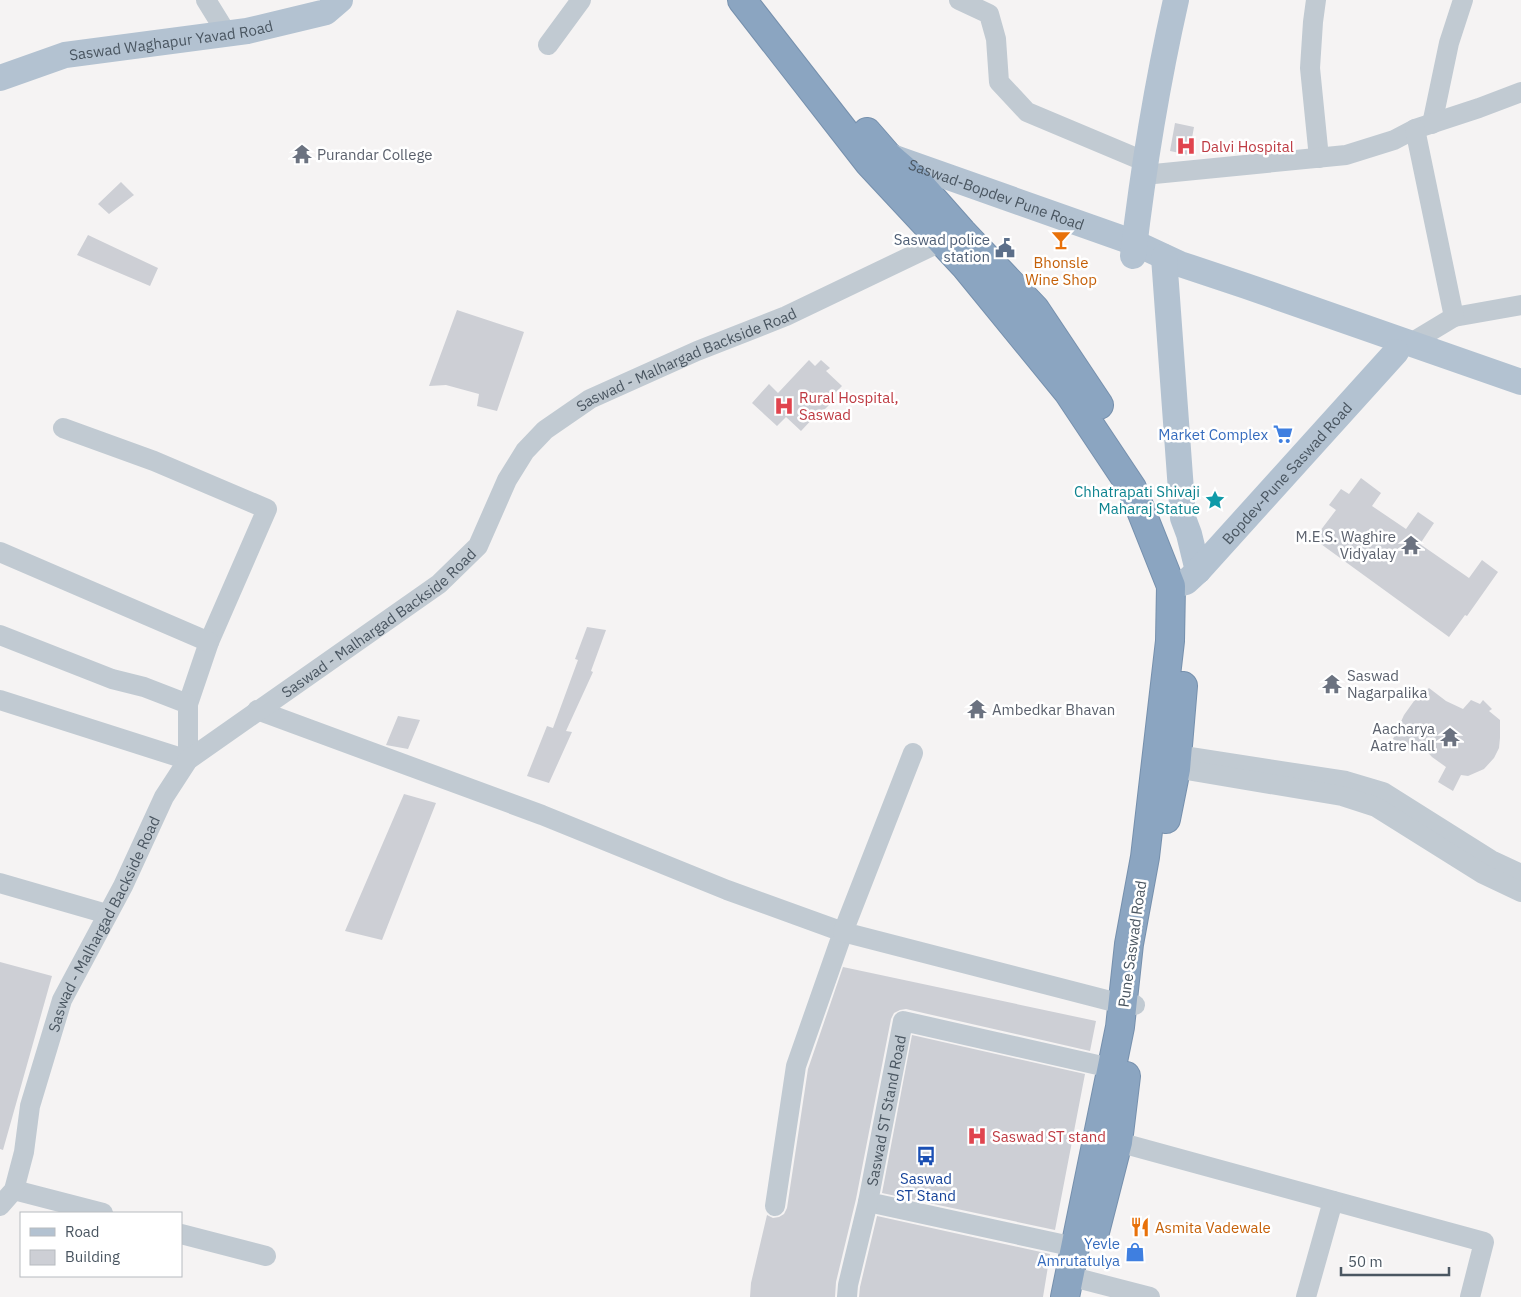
<svg xmlns="http://www.w3.org/2000/svg" width="1521" height="1297" font-family="'IBM Plex Sans',sans-serif">
	<rect width="100%" height="100%" fill="#f5f3f3"/>
	<!-- building -->
	<path fill="#cdcfd5" d="M1175 123 1194 127 1189 155 1170 151Z
		M121 182 134 195 109 214 98 204Z
		M88 235 158 268 150 286 77 255Z
		M457 310 524 332 497 411 477 406 479 394 446 385 429 386Z
		M809 360 815 366 821 360 830 368 826 371 842 386 827 401 830 404 818 416 817 414 801 431 786 417 777 426 752 403 769 384 778 393Z
		M1361 478 1381 493 1372 506 1406 529 1418 512 1434 523 1420 544 1469 578 1482 560 1498 572 1467 616 1465 615 1449 637 1314 539 1336 510 1329 505 1341 489 1349 494Z
		M587 627 606 630 591 671 593 672 566 731 572 732 549 783 527 776 547 726 553 728 578 660 575 659Z
		M1429 688 1446 701 1463 709 1471 700 1480 704 1483 700 1492 709 1489 711 1500 720V738L1499 748 1494 758 1484 769 1468 776 1461 775 1453 791 1438 782 1446 767 1432 757 1419 743 1410 749 1393 739 1404 715 1414 701Z
		M398 716 420 720 408 749 386 745Z
		M404 794 436 803 382 940 345 931Z
		M0 962 52 976 3 1150 0 1149Z
		M843 967 1096 1021 1090 1051 906 1009 900 1010 894 1013 891 1019 856 1199 836 1282 835 1297H750L751 1283 767 1215 773 1218 779 1217 784 1214 787 1208 808 1069Z
		M912 1035 1085 1074 1055 1230 882 1193Z
		M877 1216 1050 1254 1043 1297H859L860 1287Z"/>
	<g fill="none" stroke-linecap="round" stroke-linejoin="round">
		<defs>
			<path id="highway" d="M742 0 869 163 965 266 1068 392 1132 488 1171 586 1170 641 1145 857 1129 944 1120 1027 1065 1297
				M867 132 887 155 916 180 962 232 1035 309 1099 405
				M1166 819 1176 769 1183 686
				M1095 1232 1118 1142 1126 1076"/>
		</defs>
		<!-- highway casing -->
		<use href="#highway" stroke="#7690ad" stroke-width="30"/>
		<!-- minor -->
		<g stroke="#c1cad2" stroke-width="20">
			<path d="M206 0 227 34"/>
			<path d="M959 0 989 14 996 39 999 82 1027 112 1146 162"/>
			<path d="M1316 0 1313 22 1310 68 1319 158"/>
			<path d="M548 45 581 0"/>
			<path d="M1432 124 1449 43 1463 0"/>
			<path d="M1144 175 1346 155 1394 140 1415 129 1479 108 1521 92"/>
			<path d="M1454 317 1521 305"/>
			<path d="M1401 349 1454 317 1415 129"/>
			<path d="M63 428 154 461 267 509 209 642 188 704"/>
			<path d="M0 552 209 642"/>
			<path d="M0 635 112 679 144 687 188 704V760L0 700"/>
			<path d="M257 710 542 815 727 890 843 932 796 1066 775 1206"/>
			<path d="M913 753 843 932 1122 1004 1135 1005"/>
			<path d="M1164 753 1346 781 1383 792 1491 860 1521 874"/>
			<path d="M1163 766 1342 796 1376 807 1483 874 1521 892"/>
			<path d="M0 883 107 914"/>
			<path d="M1118 1142 1484 1242 1470 1297"/>
			<path d="M14 1190 103 1213"/>
			<path id="s1" d="M0 1206 14 1190 24 1152 30 1106 62 1000 123 886 164 797 188 760 439 584 478 546 507 480 525 451 545 430 590 399 697 351 786 316 953 236"/>
			<path d="M181 1234 266 1256"/>
			<path id="s2" d="M1075 1247 868 1202 903 1021 1111 1068"/>
			<path d="M1069 1276 1150 1297"/>
			<path d="M847 1297 848 1285 868 1202"/>
			<path d="M1306 1297 1333 1201"/>
		</g>
		<!-- major -->
		<g stroke="#b3c2d1" stroke-width="26">
			<path id="s3" d="M0 78 65 55 247 31 326 12 340 0"/>
			<path id="s4" d="M889 156 1135 243 1180 264 1246 286 1521 382"/>
			<path d="M1133 256C1143 170 1157 84 1176 0"/>
			<path d="M1164 257 1183 518 1189 534 1198 571"/>
			<path id="s5" d="M1171 586 1186 582 1198 571 1396 352"/>
		</g>
		<!-- highway -->
		<use href="#highway" stroke="#8ba5c1" stroke-width="28"/>
	</g>
	<!-- icons -->
	<defs>
		<symbol id="hospital-bare" viewBox="-9 -9 18 18"><path d="M-5-5h3v3.5h4V-5h3V5h-3V1.5h-4V5h-3Z" fill="#e0444e" stroke="#fff" stroke-width="2.5" paint-order="stroke"/></symbol>
		<symbol id="temple-bare" viewBox="-9 -9 18 18"><path d="M0-6L5-2H3V0L6.5 2.5H4V6H1.5V3h-3V6H-4V2.5H-6.5L-3 0V-2H-5Z" fill="#6b7280" stroke="#fff" stroke-width="2.5" paint-order="stroke"/></symbol>
		<symbol id="bar-bare" viewBox="-9 -9 18 18"><path d="M-6-5H6L.8 .8V4.5H3.5V6h-7V4.5H-.8V.8Z" fill="#e8710a" stroke="#fff" stroke-width="2.5" paint-order="stroke"/></symbol>
		<symbol id="civic-bare" viewBox="-9 -9 18 18"><path d="M-.6-6.5H3V-4.5H.6V-3L4-1V1h2V6H-6V1h2V-1L-.6-3ZM-1.2 2.5V6h2.4V2.5Z" fill="#5c6f8a" stroke="#fff" stroke-width="2.5" paint-order="stroke"/></symbol>
		<symbol id="supermarket-bare" viewBox="-9 -9 18 18"><path d="M-6-5.5h2.5l.6 2H6L4.5 2H-2.5L-4.4-4H-6ZM-1.5 3.2a1.3 1.3 0 1 0 .1 0ZM3 3.2a1.3 1.3 0 1 0 .1 0Z" fill="#3f7fe0" stroke="#fff" stroke-width="2.5" paint-order="stroke"/></symbol>
		<symbol id="sight-bare" viewBox="-9 -9 18 18"><path d="M0-6L1.8-2.2L6-1.7L2.9 1.2L3.7 5.4L0 3.3L-3.7 5.4L-2.9 1.2L-6-1.7L-1.8-2.2Z" fill="#0f9aa8" stroke="#fff" stroke-width="2.5" paint-order="stroke"/></symbol>
		<symbol id="bus-bare" viewBox="-9 -9 18 18"><path d="M-5-6H5V4H4V6H2V4H-2V6H-4V4H-5ZM-3.5-4V0h7V-4ZM-3.5 1.2v1.5H-2V1.2ZM2 1.2v1.5H3.5V1.2Z" fill="#1a4fb4" stroke="#fff" stroke-width="2.5" paint-order="stroke"/></symbol>
		<symbol id="restaurant-bare" viewBox="-9 -9 18 18"><path d="M-5-6h1v4h1v-4h1v4h1v-4h1v5L-1.5 .5V6h-2V.5L-5-1ZM5-6V6H3V1.5H1.5Q1.5-4 5-6Z" fill="#e8710a" stroke="#fff" stroke-width="2.5" paint-order="stroke"/></symbol>
		<symbol id="shop-bare" viewBox="-9 -9 18 18"><path d="M-5-2.5h2.3a2.7 3.5 0 0 1 5.4 0H5L5.5 6h-11ZM-1.5-2.5h3a1.5 2.3 0 0 0-3 0Z" fill="#3f7fe0" stroke="#fff" stroke-width="2.5" paint-order="stroke"/></symbol>
	</defs>
	<g fill-rule="evenodd">
		<use href="#hospital-bare" x="1172" y="132" width="28" height="28"/>
		<use href="#temple-bare" x="288" y="140" width="28" height="28"/>
		<use href="#bar-bare" x="1047" y="226" width="28" height="28"/>
		<use href="#civic-bare" x="991" y="234" width="28" height="28"/>
		<use href="#hospital-bare" x="770" y="392" width="28" height="28"/>
		<use href="#supermarket-bare" x="1269" y="420" width="28" height="28"/>
		<use href="#sight-bare" x="1201" y="486" width="28" height="28"/>
		<use href="#temple-bare" x="1397" y="531" width="28" height="28"/>
		<use href="#temple-bare" x="1318" y="670" width="28" height="28"/>
		<use href="#temple-bare" x="963" y="695" width="28" height="28"/>
		<use href="#temple-bare" x="1436" y="723" width="28" height="28"/>
		<use href="#hospital-bare" x="963" y="1122" width="28" height="28"/>
		<use href="#bus-bare" x="912" y="1142" width="28" height="28"/>
		<use href="#restaurant-bare" x="1126" y="1213" width="28" height="28"/>
		<use href="#shop-bare" x="1121" y="1238" width="28" height="28"/>
	</g>
	<g text-anchor="middle" dominant-baseline="central" stroke-width="5" stroke-linejoin="round" paint-order="stroke">
		<!-- street labels -->
		<g font-size="15" fill="#4a5661" stroke="#fff">
			<text stroke="none"><textPath href="#s3" startOffset="176">Saswad Waghapur Yavad Road</textPath></text>
			<text stroke="none"><textPath href="#s4" startOffset="114">Saswad-Bopdev Pune Road</textPath></text>
			<text stroke="none"><textPath href="#s1" startOffset="1144">Saswad - Malhargad Backside Road</textPath></text>
			<text stroke="none"><textPath href="#s5" startOffset="164">Bopdev-Pune Saswad Road</textPath></text>
			<text stroke="none"><textPath href="#s1" startOffset="724">Saswad - Malhargad Backside Road</textPath></text>
			<text stroke="none"><textPath href="#s1" startOffset="304">Saswad - Malhargad Backside Road</textPath></text>
			<text transform="translate(1132 944) rotate(-82)">Pune Saswad Road</text>
			<text stroke="none"><textPath href="#s2" startOffset="305">Saswad ST Stand Road</textPath></text>
		</g>
		<!-- health labels -->
		<g font-size="15" fill="#be3a42" stroke="#fff" text-anchor="start">
			<text x="1201" y="146">Dalvi Hospital</text>
			<text x="799" y="397">Rural Hospital,<tspan x="799" dy="17">Saswad</tspan></text>
			<text x="992" y="1136">Saswad ST stand</text>
		</g>
		<!-- worship labels -->
		<g font-size="15" fill="#5b616d" stroke="#fff" text-anchor="start">
			<text x="317" y="154">Purandar College</text>
			<text x="1396" y="536" text-anchor="end">M.E.S. Waghire<tspan x="1396" dy="17">Vidyalay</tspan></text>
			<text x="1347" y="675">Saswad<tspan x="1347" dy="17">Nagarpalika</tspan></text>
			<text x="992" y="709">Ambedkar Bhavan</text>
			<text x="1435" y="728" text-anchor="end">Aacharya<tspan x="1435" dy="17">Aatre hall</tspan></text>
		</g>
		<!-- service labels -->
		<g font-size="15" fill="#4e5e75" stroke="#fff" text-anchor="end">
			<text x="990" y="239">Saswad police<tspan x="990" dy="17">station</tspan></text>
		</g>
		<!-- food labels -->
		<g font-size="15" fill="#c56008" stroke="#fff">
			<text x="1061" y="262">Bhonsle<tspan x="1061" dy="17">Wine Shop</tspan></text>
			<text x="1155" y="1227" text-anchor="start">Asmita Vadewale</text>
		</g>
		<!-- shop labels -->
		<g font-size="15" fill="#366cbe" stroke="#fff" text-anchor="end">
			<text x="1268" y="434">Market Complex</text>
			<text x="1120" y="1243">Yevle<tspan x="1120" dy="17">Amrutatulya</tspan></text>
		</g>
		<!-- culture labels -->
		<g font-size="15" fill="#0d838f" stroke="#fff" text-anchor="end">
			<text x="1200" y="491">Chhatrapati Shivaji<tspan x="1200" dy="17">Maharaj Statue</tspan></text>
		</g>
		<!-- transit labels -->
		<g font-size="15" fill="#164399" stroke="#fff">
			<text x="926" y="1178">Saswad<tspan x="926" dy="17">ST Stand</tspan></text>
		</g>
	</g>
	<!-- legend -->
	<rect x="20" y="1212" width="162" height="65" fill="#ffffff" stroke="#b7bbc0"/>
	<rect x="30" y="1228" width="25" height="8" fill="#b3c2d1" stroke="#b7bbc0"/>
	<text x="65" y="1237" font-size="15" fill="#4a5661">Road</text>
	<rect x="30" y="1250" width="25" height="15" fill="#cdcfd5" stroke="#b7bbc0"/>
	<text x="65" y="1262" font-size="15" fill="#4a5661">Building</text>
	<!-- scale -->
	<path d="M1341 1267v8h108v-8" fill="none" stroke="#4a5661" stroke-width="2.5"/>
	<text x="1348" y="1267" font-size="15" fill="#4a5661" stroke="#ffffff" stroke-width="4" paint-order="stroke">50 m</text>
</svg>
